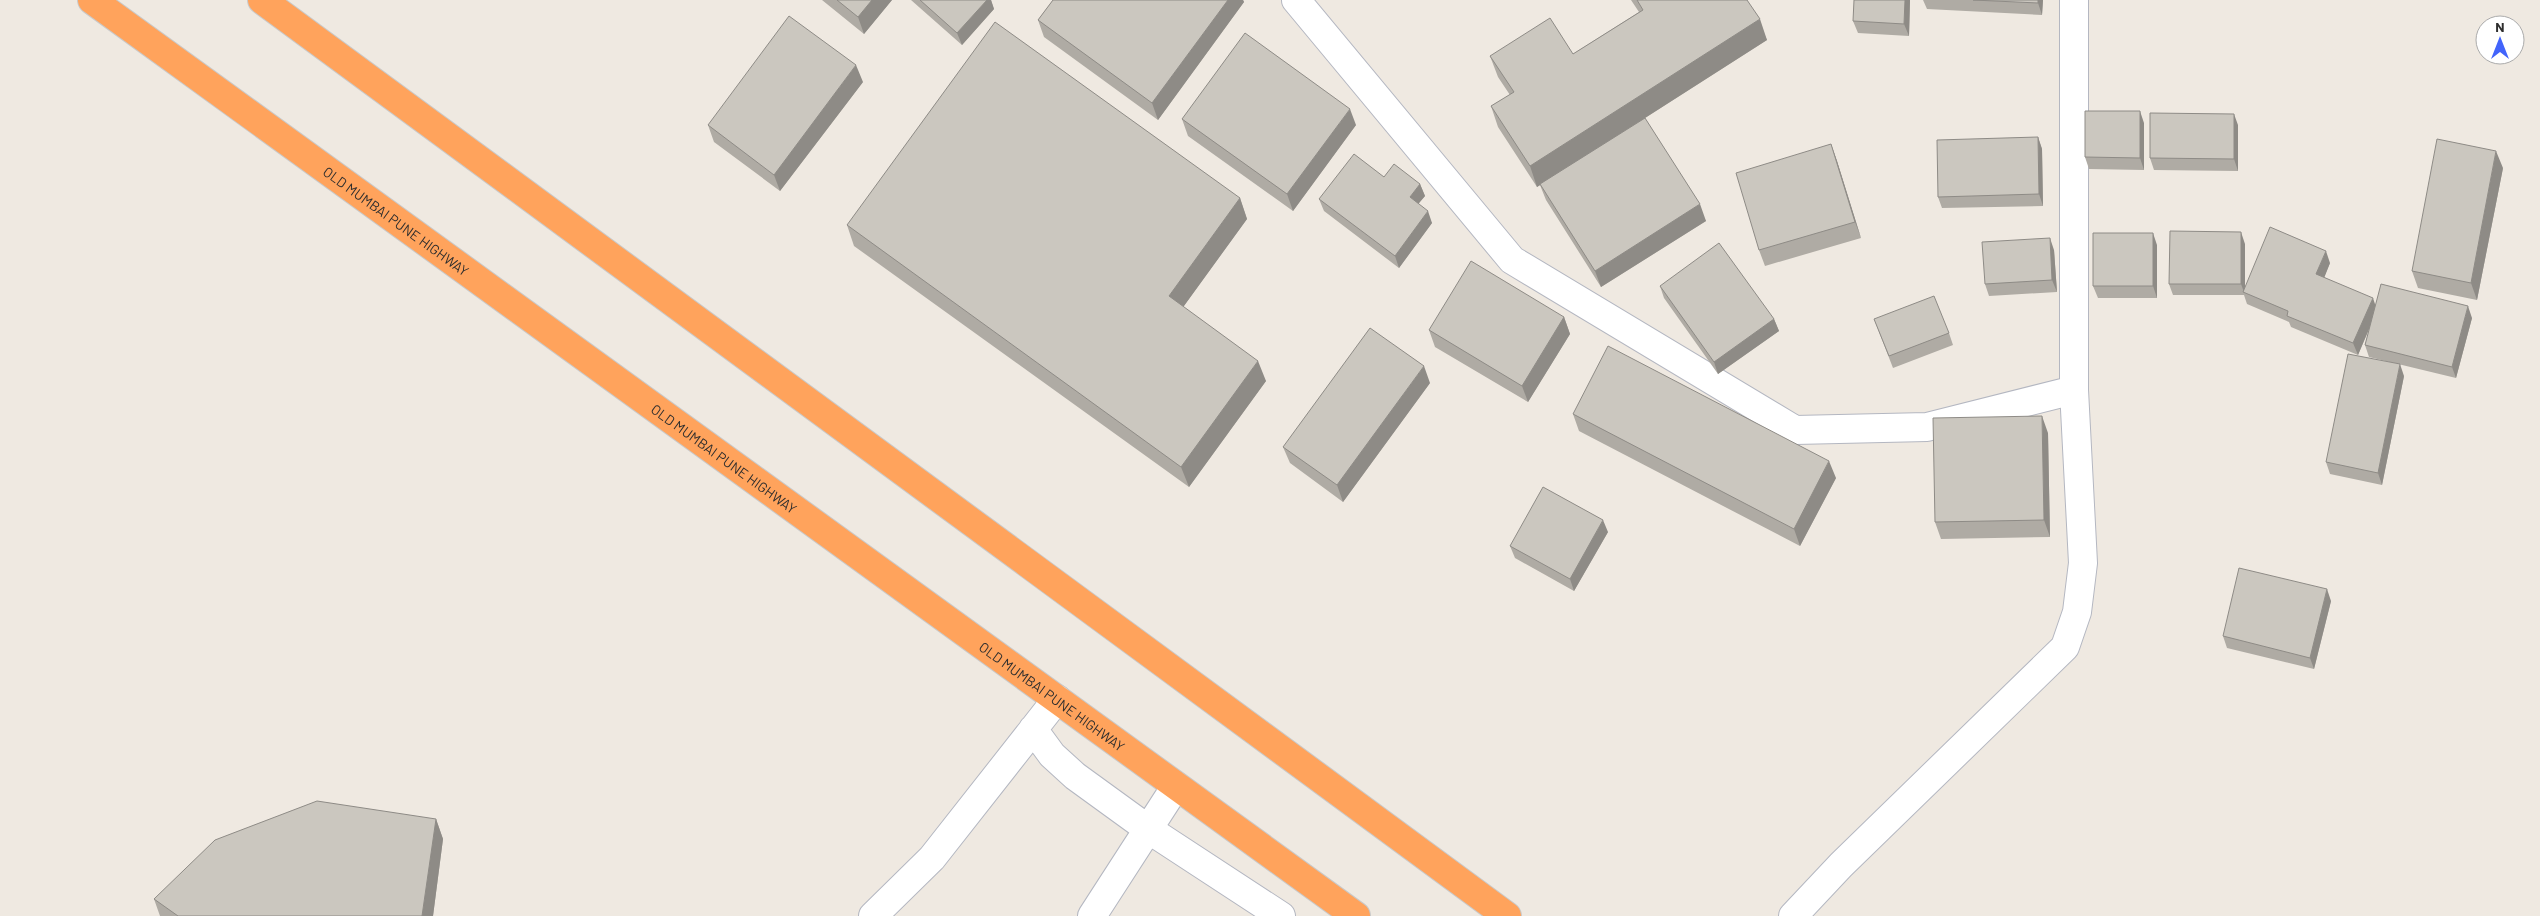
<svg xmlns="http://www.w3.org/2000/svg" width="2540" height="916" font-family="Barlow,sans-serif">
	<rect width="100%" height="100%" fill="#efe9e1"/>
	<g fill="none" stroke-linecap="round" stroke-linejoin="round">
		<defs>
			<path id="minor" d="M1296 0 1512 260 1795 430 1927 427 2074 390
				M1033 729 1052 755 1075 776 1148 829 1281 916
				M873 916 932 858 1057 699
				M1092 916 1176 786
				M1793 916 1841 865 2065 647 2077 612 2083 563 2074 390V0"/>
			<g id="highway">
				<path id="s1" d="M92 0 1356 916"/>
				<path d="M262 0 1507 916"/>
			</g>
		</defs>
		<!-- minor casing -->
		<use href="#minor" stroke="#b4b7c1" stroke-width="30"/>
		<!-- highway casing -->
		<use href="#highway" stroke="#c9c9c9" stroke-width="30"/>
		<!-- minor -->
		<use href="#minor" stroke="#fff" stroke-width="28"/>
		<!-- highway -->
		<use href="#highway" stroke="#ffa35c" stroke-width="28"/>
	</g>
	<!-- wall -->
	<path fill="#afaba4" d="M822 0H892L864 34Z
		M911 0H991L994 9 962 45Z
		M1053 0H1243L1244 2 1158 120 1044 37 1038 20Z
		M1631 0H1747L1767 40 1645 118 1706 221 1601 287 1546 200 1540 185 1537 187 1498 127 1491 106 1510 95 1498 77 1490 56 1573 54 1639 12Z
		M1910 0 1909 36 1858 33 1853 21Z
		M1923 0H2043L2042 15 1927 9Z
		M863 82 780 191 714 142 708 125Z
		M1182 119 1356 125 1293 211 1188 136Z
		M2144 123V170L2089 169 2085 157Z
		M2238 125V171L2154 170 2150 158Z
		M2038 137 2042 149 2043 206 1942 208 1938 197Z
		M1831 144 1837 161 1861 238 1765 266 1759 250Z
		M2503 168 2477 300 2418 288 2412 271Z
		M1384 177 1420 184 1425 196 1418 204 1432 223 1399 268 1324 211 1319 199Z
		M1240 198 1247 219 1183 307 1266 381 1189 487 854 246 847 225Z
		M2245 244V286L2330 263 2324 277 2375 305 2472 318 2456 378 2369 357 2365 345 2370 327 2358 355 2291 327 2289 322 2247 304 2244 295H2173L2169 284Z
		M2157 245V298H2098L2093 286Z
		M2054 250 2057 292 1989 296 1985 284Z
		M1660 286 1774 319 1779 331 1718 374 1664 298Z
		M1564 317 1570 334 1528 402 1435 347 1429 330Z
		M1874 319 1949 333 1953 345 1893 368Z
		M2404 376 2382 485 2330 474 2326 462Z
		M1430 383 1343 502 1290 463 1283 447Z
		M1573 414 1836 478 1800 546 1579 431Z
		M2048 433 2050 537 1941 539 1935 522Z
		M1608 532 1574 591 1515 558 1510 546Z
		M2331 601 2314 669 2227 648 2223 636Z
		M436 819 443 839 433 916H160L154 899Z"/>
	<!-- shaded-wall -->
	<path fill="#8e8b86" d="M872 0H892L864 34 858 17Z
		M987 0H991L994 9 962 45 957 33Z
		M1228 0H1243L1244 2 1158 120 1152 103Z
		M1905 0H1910L1909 36 1904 24Z
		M2038 0H2043L2042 15 2038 3Z
		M1760 19 1767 40 1537 187 1530 166Z
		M856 65 863 82 780 191 774 175Z
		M1350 109 1356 125 1293 211 1287 194Z
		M2140 111 2144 123V170L2140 158Z
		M2234 114 2238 125V171L2234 159Z
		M2038 137 2042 149 2043 206 2039 194Z
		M1831 144 1837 161 1861 238 1855 222Z
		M2496 151 2503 168 2477 300 2471 283Z
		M1420 184 1425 196 1414 209 1410 197Z
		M1240 198 1247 219 1176 317 1169 296Z
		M1700 204 1706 221 1601 287 1595 271Z
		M1428 211 1432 223 1399 268 1395 256Z
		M2241 232 2245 244V293L2244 292 2241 284Z
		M2153 233 2157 245V298L2153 286Z
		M2050 238 2054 250 2057 292 2052 280Z
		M2326 251 2330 263 2321 286 2316 274Z
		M2373 298 2377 310 2358 355 2353 343Z
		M2468 306 2472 318 2456 378 2452 367Z
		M1564 317 1570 334 1528 402 1522 386Z
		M1774 319 1779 331 1718 374 1714 362Z
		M1258 361 1266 381 1189 487 1181 467Z
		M2400 364 2404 376 2382 485 2378 473Z
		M1424 366 1430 383 1343 502 1337 485Z
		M2042 416 2048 433 2050 537 2044 520Z
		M1829 461 1836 478 1800 546 1794 529Z
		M1603 520 1608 532 1574 591 1570 579Z
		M2327 589 2331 601 2314 669 2310 658Z
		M436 819 443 839 433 916H422Z"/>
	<!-- building -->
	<path fill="#cbc7bf" stroke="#8e8b86" d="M837 0H872L858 17Z
		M920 0H987L957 33Z
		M1053 0H1228L1152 103 1038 20Z
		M1637 0H1747L1760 19 1530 166 1491 106 1514 92 1490 56 1550 18 1573 54 1643 10Z
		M1854 0H1905L1904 24 1853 21Z
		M1973 0H2038V3Z
		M789 16 856 65 774 175 708 125Z
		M995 22 1240 198 1169 296 1258 361 1181 467 847 225Z
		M1245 33 1350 109 1287 194 1182 119Z
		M2085 111H2140V158L2085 157Z
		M2150 113 2234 114V159L2150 158Z
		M1645 118 1700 204 1595 271 1540 184Z
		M2038 137 2039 194 1938 197 1937 140Z
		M2437 139 2496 151 2471 283 2412 271Z
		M1831 144 1855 222 1759 250 1736 173Z
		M1354 154 1384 177 1394 164 1420 184 1410 197 1428 211 1395 256 1319 199Z
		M2270 227 2326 251 2316 274 2373 298 2353 343 2287 316 2288 311 2243 292Z
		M2170 231 2241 232V284H2169Z
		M2093 233H2153V286H2093Z
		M2050 238 2052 280 1985 284 1982 242Z
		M1719 243 1774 319 1714 362 1660 286Z
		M1471 261 1564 317 1522 386 1429 330Z
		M2381 284 2468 306 2452 367 2365 345Z
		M1934 296 1949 333 1889 356 1874 319Z
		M1370 328 1424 366 1337 485 1283 447Z
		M1608 346 1829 461 1794 529 1573 414Z
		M2348 354 2400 364 2378 473 2326 462Z
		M2042 416 2044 520 1935 522 1933 418Z
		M1543 487 1603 520 1570 579 1510 546Z
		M2239 568 2327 589 2310 658 2223 636Z
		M317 801 436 819 422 916H178L154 899 215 840Z"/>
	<g text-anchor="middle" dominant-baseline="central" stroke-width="4" stroke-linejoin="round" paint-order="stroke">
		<!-- street labels -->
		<g font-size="14" fill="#2e2e2e" stroke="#fff">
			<text stroke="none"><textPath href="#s1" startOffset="376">OLD MUMBAI PUNE HIGHWAY</textPath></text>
			<text stroke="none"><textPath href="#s1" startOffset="781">OLD MUMBAI PUNE HIGHWAY</textPath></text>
			<text stroke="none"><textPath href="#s1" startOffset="1186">OLD MUMBAI PUNE HIGHWAY</textPath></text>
		</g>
	</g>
	<!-- north arrow -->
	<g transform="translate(2500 40)"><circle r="24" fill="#ffffff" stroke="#ababab"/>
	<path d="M0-4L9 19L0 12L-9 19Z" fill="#4264fb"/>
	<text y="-8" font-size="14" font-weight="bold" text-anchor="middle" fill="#2e2e2e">N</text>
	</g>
</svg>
